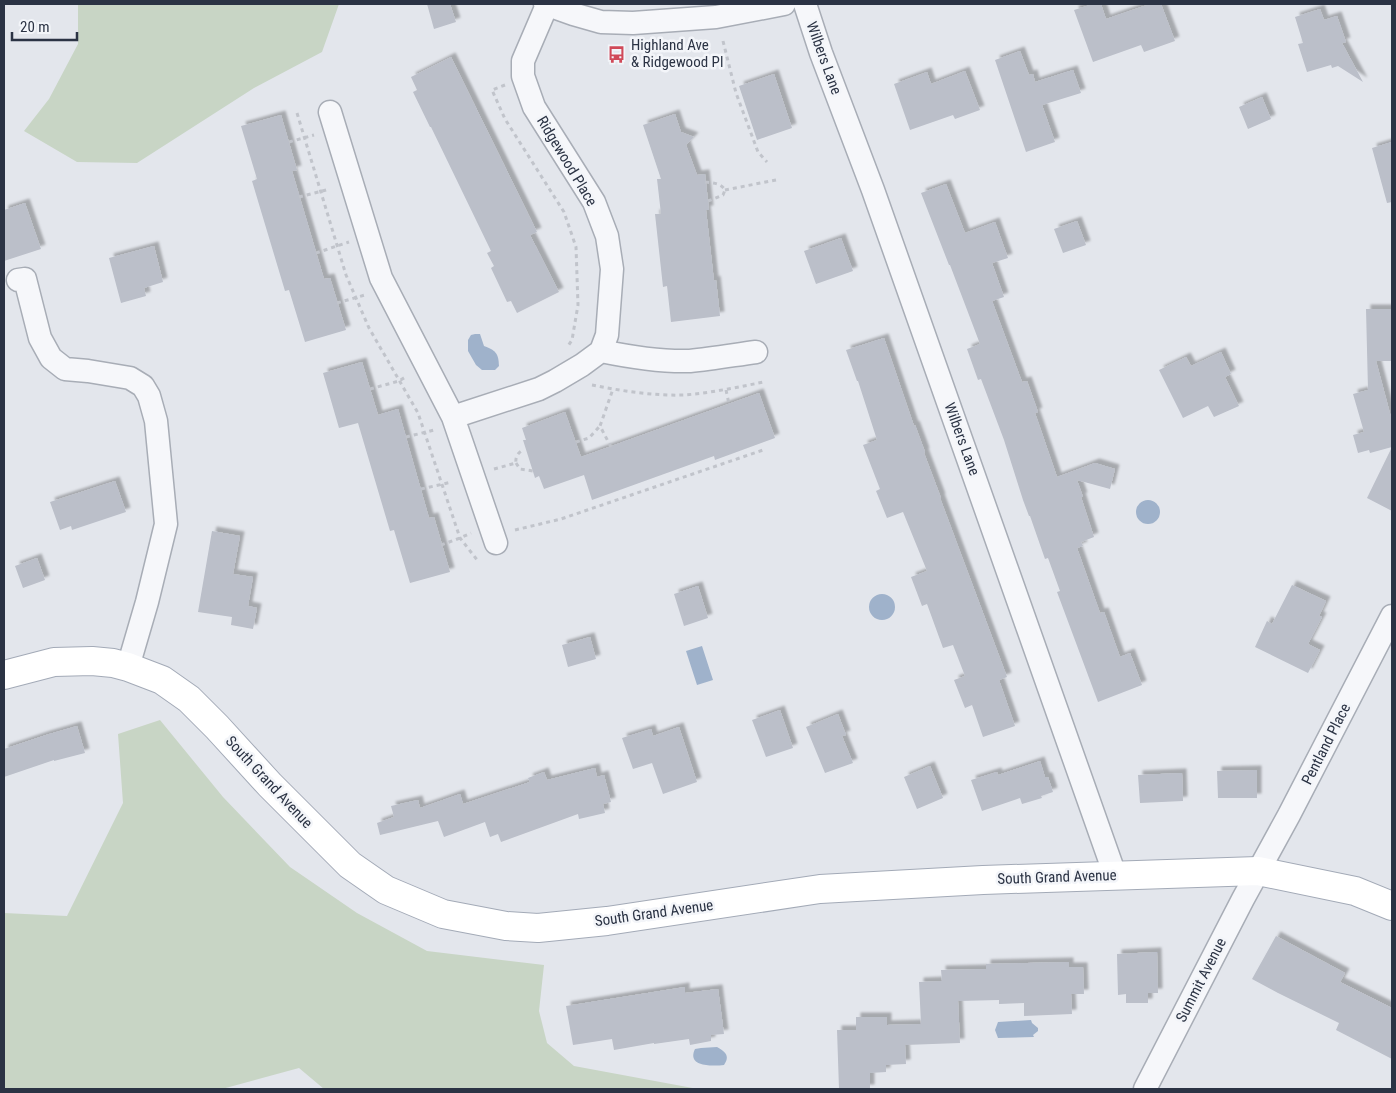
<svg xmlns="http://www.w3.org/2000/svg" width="1396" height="1093" font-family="'Roboto Condensed',sans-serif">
	<defs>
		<filter id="shadow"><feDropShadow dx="4.5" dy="-4.5" stdDeviation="1" flood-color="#0004"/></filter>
	</defs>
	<rect width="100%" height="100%" fill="#e3e6ec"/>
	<!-- green -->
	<path fill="#c8d5c5" d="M78 4H339L322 52 254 88 137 163 77 162 24 131 49 99 78 44Z
		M160 720 223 797 290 867 357 913 427 951 544 965 539 1011 547 1043 574 1066 698 1089H324L299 1068 222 1089H4V913L67 916 123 803 118 734Z"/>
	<!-- water -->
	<path fill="#9fb2cb" d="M475 334H480L484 346C495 350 499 353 499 366L495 370H482L476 365 468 351V340L471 335Z
		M1136 512a12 12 0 1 1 24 0a12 12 0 1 1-24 0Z
		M869 607a13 13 0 1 1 26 0a13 13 0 1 1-26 0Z
		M702 646 713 680 697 685 686 651Z
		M1031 1020 1032 1023 1038 1028V1031L1033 1035 1034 1037 998 1038 995 1030 998 1022Z
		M717 1047C726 1052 730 1056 724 1065 714 1066 686 1068 695 1049L701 1048Z"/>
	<!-- building -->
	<path fill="#bbbfc9" filter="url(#shadow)" d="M427 4H450L456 22 434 29Z
		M1093 4H1101L1106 19 1150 4H1161L1175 41 1144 52 1141 45 1093 62 1074 10Z
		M1320 9 1324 20 1337 16 1346 42 1342 43 1363 82 1338 66 1332 68 1331 65 1307 72 1298 44 1303 43 1295 17Z
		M1020 51 1029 75 1033 74 1035 82 1073 70 1081 93 1042 105 1055 142 1026 152 995 60Z
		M451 57 537 232 530 235 559 292 517 313 511 301 507 302 491 268 494 266 487 253 491 251 431 127H430L413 92 417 90 411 77Z
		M965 71 980 110 955 119 953 115 910 130 894 84 927 72 931 84Z
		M774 74 792 128 757 140 739 86Z
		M1262 97 1271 119 1248 129 1239 107Z
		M675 114 681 132 694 137 686 145 697 175 705 174 709 210H706L714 281 716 280 720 316 671 322 667 286 663 287 655 214H661L657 179H661L643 125Z
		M281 115 297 170 292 171 324 279 330 278 346 330 305 342 289 290 285 291 252 181 257 179 241 126Z
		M1392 142V202L1387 203 1372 148Z
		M946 184 965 233 995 222 1008 258 992 263 1004 297 992 301 1022 382 1027 381 1038 412 1035 413 1057 477 1095 463 1115 469 1110 489 1077 480 1083 497H1081L1094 537 1081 542 1083 546 1077 548 1100 613 1104 612 1120 657 1130 653 1142 685 1098 702 1057 592 1060 591 1048 558 1045 559 1030 516H1029L1023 500 1004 440 981 379 978 380 967 349 980 344 950 265H949L921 193Z
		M25 203 41 249 4 261V210Z
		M1077 221 1086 245 1063 253 1054 229Z
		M841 238 853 271 816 284 804 251Z
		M154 246 163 282 144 288 146 296 121 303 109 258Z
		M1366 309H1392V361H1376L1392 421V447L1370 453 1369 450 1358 453 1353 435 1364 432 1353 394 1368 390Z
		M884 338 914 426 915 425 925 452 924 453 941 498H940L1007 677 999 680 1015 726 983 737 972 705 965 708 954 680 965 676 953 645 943 648 927 604 922 606 911 577 927 571 903 512 887 518 876 491 880 489 863 445 877 440 858 381H857L846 350Z
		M1221 352 1231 374 1225 377 1239 406 1214 417 1208 406 1183 418 1159 370 1186 357 1191 366Z
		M362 362 378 415 398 409 429 518 434 517 450 572 410 583 394 530 390 531 358 423 339 428 323 373Z
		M759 393 775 438 715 460 714 456 592 500 584 475 544 489 539 476 535 478 523 440H526L522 428 565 412 581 457Z
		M1392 447V511L1367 498Z
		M115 481 126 512 72 530 71 526 60 530 50 502Z
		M212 531 240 536 233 574 253 577 248 606 257 608 253 629 231 625 232 617 198 612Z
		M37 558 45 580 23 588 15 566Z
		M1292 585 1326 601 1319 616 1322 617 1308 644 1320 650 1308 673 1255 647 1267 621 1272 624Z
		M698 586 708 618 684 626 674 594Z
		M590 637 596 659 568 667 562 645Z
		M780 710 793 748 766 757 752 720Z
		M838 714 846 735 842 736 853 763 825 773 806 727Z
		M77 726 85 753 54 761V760L4 777V749L46 735Z
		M679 727 697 782 663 794 652 763 633 769 622 738 651 729 653 736Z
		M1040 761 1045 777H1048L1053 792 1041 796 1042 798 1022 804 1020 798 982 811 971 780 997 772 998 775Z
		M930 766 943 798 917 809 904 777Z
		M595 768 597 777 604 775 611 802 603 804 605 813 579 819 578 814 501 842 498 834 490 837 485 822 444 837 438 821 380 835 377 823 394 817 391 806 418 800 420 808 460 794 463 804 530 782 528 778 544 772 547 780Z
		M1257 770V798H1218L1217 771Z
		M1182 773 1183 801 1140 803 1138 775Z
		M1276 936 1345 973 1340 982 1392 1008V1059L1336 1030 1339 1023 1278 993 1252 979Z
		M1157 952 1158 993H1148V1003H1126V994L1118 995 1117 954Z
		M1069 962V967H1083L1084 994H1071L1072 1014 1024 1016V1003L999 1004V1000L958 1001 960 1043 905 1045 906 1064 886 1065V1072L870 1073V1089H839L837 1030H856V1017H887V1025L921 1024 919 982 942 981 941 970 986 969V964Z
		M685 987V993L718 989 724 1034 711 1035V1041L690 1045 689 1039 654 1044V1043L614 1050 612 1039 573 1045 566 1006Z"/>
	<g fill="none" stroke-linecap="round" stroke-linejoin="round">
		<defs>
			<path id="minor" d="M545 4 573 14 601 22 633 23 716 17 784 4
				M805 4 821 53 873 190 1115 875
				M330 112 381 278 453 417 496 543
				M18 280 25 279 40 338 51 358 65 369 88 371 130 378 143 386 149 396 156 421 166 524 147 602 128 667
				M601 351C630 357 660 362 690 361 712 359 734 355 756 352
				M453 417 539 389 555 381 582 365 601 351 607 335 612 269 607 236 594 202 534 107 523 76V61L547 5
				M1145 1089 1243 899 1289 815 1392 616"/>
			<path id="major" d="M4 675 54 662 92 661 113 663 128 667 162 680 189 699 217 727 270 785 350 865 386 890 443 914 506 926 538 928 607 921 820 889 983 880 1258 871 1355 891 1392 906"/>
		</defs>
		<!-- minor casing -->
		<use href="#minor" stroke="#a8adb6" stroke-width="25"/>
		<!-- major casing -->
		<use href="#major" stroke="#a3aab7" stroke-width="30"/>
		<!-- path -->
		<path stroke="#c1c4cb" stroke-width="3" stroke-dasharray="4 4" stroke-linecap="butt" d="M723 41 736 93 758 152 767 162
			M505 85 492 90 505 119 564 212 576 247 578 305 572 340 568 346
			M297 113 346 275 369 328 418 413 460 538 478 561
			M289 142 314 135
			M705 182C713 183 721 183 725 190L723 195 708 201
			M725 190 776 180
			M299 197 330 189
			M316 253 349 242
			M337 303 365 295
			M592 385C622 391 654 396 684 395 711 393 738 387 764 382
			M370 389 399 381 407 376
			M726 390 729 404
			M406 437 434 430
			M576 442 589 438 600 426
			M611 447 600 426 613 389
			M516 463 520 469 533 471
			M494 469 516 463C515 456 519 452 524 449
			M421 489 452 482
			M515 530 561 519 766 449
			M441 545 460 538 471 533"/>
		<!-- minor -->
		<use href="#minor" stroke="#f6f7fa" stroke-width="22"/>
		<!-- major -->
		<use href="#major" stroke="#fff" stroke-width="28"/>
	</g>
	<!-- icons -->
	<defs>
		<symbol id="bus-bare" viewBox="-9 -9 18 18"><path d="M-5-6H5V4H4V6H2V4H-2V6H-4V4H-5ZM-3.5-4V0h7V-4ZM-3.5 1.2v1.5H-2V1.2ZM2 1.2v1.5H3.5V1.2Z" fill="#d04958" stroke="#f3f5f9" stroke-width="2.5" paint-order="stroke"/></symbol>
	</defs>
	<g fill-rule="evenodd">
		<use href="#bus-bare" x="604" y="42" width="25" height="25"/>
	</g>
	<g text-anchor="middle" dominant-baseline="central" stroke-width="5" stroke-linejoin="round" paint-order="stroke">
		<!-- poi labels -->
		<g font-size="15" fill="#2b3344" stroke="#f3f5f9" text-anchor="start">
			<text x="631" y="45">Highland Ave<tspan x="631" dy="17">&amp; Ridgewood Pl</tspan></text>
		</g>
		<!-- street labels -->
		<g font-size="15" fill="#2b3344" stroke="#f3f5f9">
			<text transform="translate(824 58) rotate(70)">Wilbers Lane</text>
			<text transform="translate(567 161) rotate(59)">Ridgewood Place</text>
			<text transform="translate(962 439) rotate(70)">Wilbers Lane</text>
			<text transform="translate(1326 744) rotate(-63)">Pentland Place</text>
			<text transform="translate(269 782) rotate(47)">South Grand Avenue</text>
			<text transform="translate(1057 877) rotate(-2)">South Grand Avenue</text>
			<text transform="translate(654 913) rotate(-8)">South Grand Avenue</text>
			<text transform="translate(1201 980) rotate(-63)">Summit Avenue</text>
		</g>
	</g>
	<!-- border -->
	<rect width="1396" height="1093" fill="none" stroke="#2b3344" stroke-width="10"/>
	<!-- scale -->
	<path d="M12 32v8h65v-8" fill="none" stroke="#2b3344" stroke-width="2.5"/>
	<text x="20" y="32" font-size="15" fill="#2b3344" stroke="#f3f5f9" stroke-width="4" paint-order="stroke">20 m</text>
</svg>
